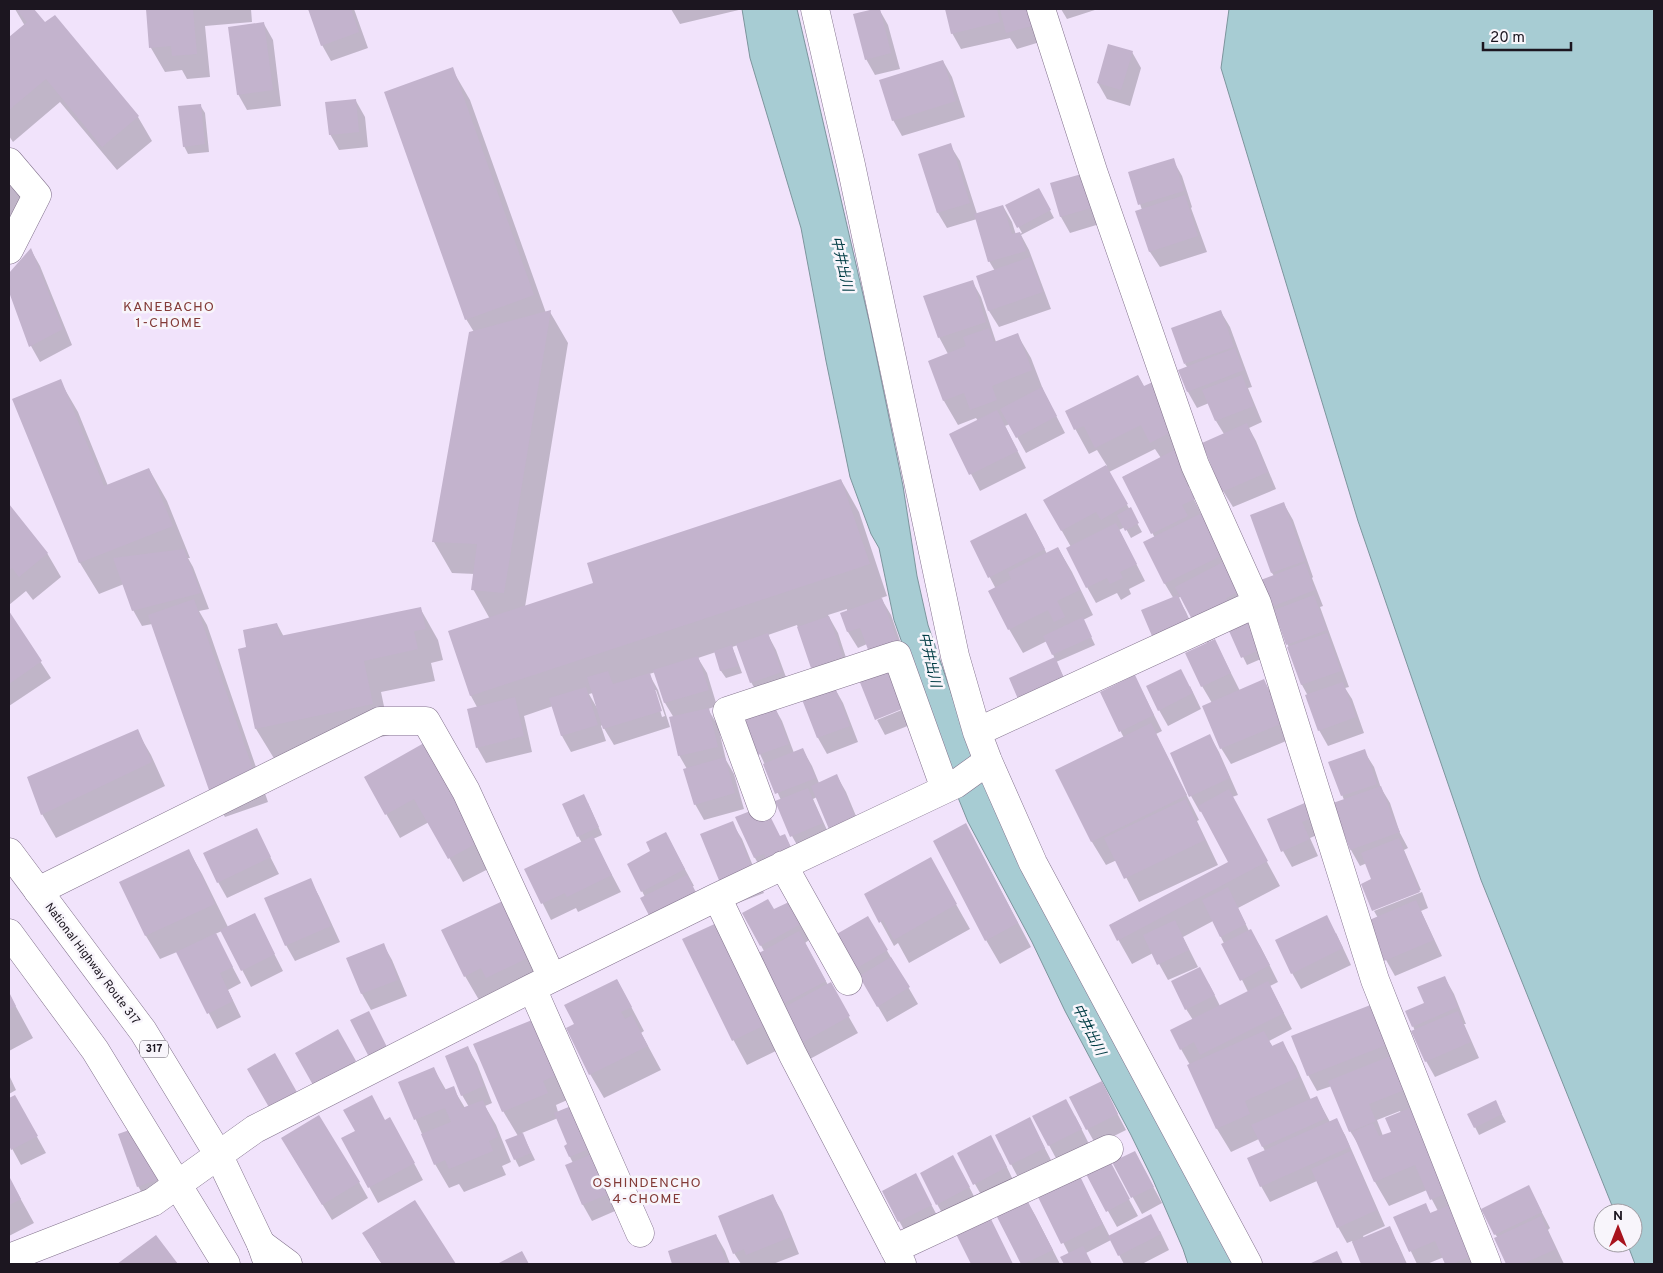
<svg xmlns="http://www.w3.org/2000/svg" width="1663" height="1273" font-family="Overpass,'Noto Sans JP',sans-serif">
	<rect width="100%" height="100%" fill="#f1e3fb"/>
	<!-- water -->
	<path fill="#a7ccd3" stroke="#7d959d" d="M742 9H797L870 325 903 486 917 576 928 625 960 719 1237 1264H1188L1183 1249 1153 1180 1131 1135 1065 1011 1032 942 968 822 946 768 894 620 879 548 871 534 850 477 826 361 801 228 750 58Z
		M1229 9H1654V1264H1635L1627 1243H1633V1213H1615L1481 880 1358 521 1221 68Z"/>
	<!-- shadow -->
	<path fill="#0003" fill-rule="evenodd" d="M15 9H32L45 24 54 17 138 117 152 141 117 170 60 102 13 142 9 136V39L25 26Z
		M147 9H251L252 22 205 26 210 77 187 79 182 70 165 72 151 48Z
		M309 9H354L368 48 331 61 322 45Z
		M671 9H743L680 24Z
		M879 9 888 25 900 69 875 75 866 59 855 15Z
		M947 9H1031L1040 42 1017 49 1010 38 961 49 952 33Z
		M1061 9H1098L1067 19Z
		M264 24 273 40 281 106 247 110 238 94Z
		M1132 52 1141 68 1130 106 1107 99 1098 83Z
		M943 61 952 77 965 117 902 136 893 120Z
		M452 69 470 100 546 313 550 312 568 343 525 607 595 584 841 480 859 512 887 596 881 598 891 615 907 661 867 644 858 648 848 632 847 609 828 615 838 633 851 673 821 683 812 667 797 625 768 635 776 650 790 688 760 698 751 682 738 645 732 647 735 654 742 673 726 678 721 671 716 652 698 658 707 673 717 706 708 709 718 726 726 760 734 774 744 809 704 820 695 804 687 769 679 755 674 718 665 703 656 672 649 674 658 690 670 727 614 745 602 725 601 726 606 741 571 752 562 736 553 706 524 716 532 752 486 763 477 747V707L471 696 449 632 490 619 473 589 475 574 452 573 434 542 474 332 466 319ZM654 690H656L665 716 662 717ZM593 693 597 708 589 694Z
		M356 101 365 117 368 147 339 150 330 134Z
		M200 105 205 113 209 152 188 154 184 146Z
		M950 145 960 161 977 214 1003 206 1012 222 1016 235 1022 233 1007 206 1043 197 1054 218 1021 235 1029 250 1051 309 999 327 989 311 978 277 995 271 989 261 977 219 947 228 938 213Z
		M1173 160 1182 176 1192 207 1191 208 1207 252 1160 267 1150 252 1142 210 1130 173Z
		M1084 175 1103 223 1070 233 1061 217 1051 184Z
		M9 176 26 201 9 217Z
		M31 250 40 266 72 345 40 362 31 346 9 289V274Z
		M972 281 981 297 996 342 1017 334 1031 358 1044 392 1065 433 1026 453 1010 424 1005 426 1026 468 980 491 950 434 978 421 976 418 958 425 944 401 930 361 948 354 939 337Z
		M1221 312 1230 327 1252 387 1248 388 1262 422 1249 428 1256 441 1276 489 1233 507 1223 491 1224 434 1216 421 1209 403 1197 408 1188 392 1180 371 1188 368 1185 364Z
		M1138 376 1199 485 1188 487 1247 608 1234 614 1268 656 1247 665 1230 630 1208 642 1209 643 1215 641 1240 691 1264 681 1273 697 1291 739 1231 764 1221 748 1204 707 1212 703 1202 686 1208 644 1182 596 1178 598 1186 612 1200 643 1165 584 1145 543 1155 538 1123 477 1161 458 1155 449 1109 472 1142 532 1131 538 1125 527 1119 530 1145 581 1129 589 1131 594 1121 600 1117 593 1096 603 1087 587 1071 547 1045 501 1107 466 1097 450 1089 454 1066 412Z
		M60 381 78 412 108 486 149 469 167 501 190 558H188L193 567 209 609 199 611 207 625 268 802 225 817 211 793 152 624 142 626 133 610 124 584 99 594 80 563 14 399Z
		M1284 504 1293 520 1313 577 1312 578 1323 606 1320 607 1349 687 1345 688 1352 699 1364 733 1328 746 1319 730 1308 696 1302 685 1280 623H1278L1269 607 1274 576 1272 573Z
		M9 506 47 553 61 577 33 600 26 591 9 605Z
		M1035 530 1047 554 1058 548 1072 572 1093 615 1083 620 1095 645 1056 662 1076 702 1031 721 1055 659 1047 641 1023 653 1009 629 996 589 971 542Z
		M420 608 438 640 443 660 431 663 435 681 381 692 390 735 275 760 256 729 277 624 284 637Z
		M9 613 51 678 9 706Z
		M1190 686 1201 709 1168 726 1159 710Z
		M834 687 843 703 858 742 827 754 818 738 803 698Z
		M1101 693H1143L1162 731 1156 734 1199 820 1197 821 1218 865 1139 902 1117 860 1106 865 1092 842 1057 771 1124 738Z
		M773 705 782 721 794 753 803 750 812 766 819 783 837 776 846 792 866 840 817 797 813 799 831 839 801 852 792 836 781 800 760 754Z
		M909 707 915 723 885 735 877 720Z
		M137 731 151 755 165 786 56 838 42 814Z
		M1210 736 1219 752 1238 795 1232 797 1280 886 1238 908 1249 931 1260 946 1278 982 1270 986 1292 1029 1269 1041 1273 1047 1283 1043 1296 1066 1311 1100 1317 1098 1330 1122 1336 1120 1345 1135 1385 1226 1363 1236 1364 1238 1389 1228 1398 1244 1407 1264H1362L1352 1241 1347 1243 1338 1227 1317 1181 1270 1202 1261 1186 1265 1151 1259 1139 1231 1152 1217 1129 1190 1065 1181 1049 1193 1020 1186 1009 1209 984 1220 1006 1248 992 1213 921 1183 937 1198 967 1168 980 1153 953 1132 964 1110 925 1230 863 1202 811 1200 812 1191 796Z
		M423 745 492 867 463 882 429 822 400 838 365 777Z
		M1364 751 1374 767 1381 788 1390 803 1400 833 1408 848 1404 850 1421 890 1373 909V911L1363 884 1373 880 1367 863 1360 866 1351 850 1334 804 1344 800 1330 762Z
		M588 803 602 835 593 839 621 892 578 912 576 908 551 920 526 870 582 843 578 836Z
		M1307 803 1322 833 1310 838 1318 856 1292 867 1283 851Z
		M769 816 780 837 784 835 793 851 764 874 755 858 737 818Z
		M732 823 742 839 764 893 733 905Z
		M256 829 279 874 227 898 218 882Z
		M666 834 694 886 645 897 642 891 652 852Z
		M979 849 1031 947 1000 964 986 940Z
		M189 851 202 874 228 927 254 914 283 971 251 987 222 931 215 934 241 983 228 990 241 1017 217 1029 177 952 160 959 146 936 121 882Z
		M310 880 319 896 340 942 295 961 286 945Z
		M944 883 970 929 909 963 898 943 894 946 866 895Z
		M1422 892 1428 908 1421 911 1442 956 1395 976 1386 960 1369 922 1378 918 1374 911Z
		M507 901 547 980 479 1000 465 976Z
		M788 903 809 940 805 943 828 985 830 984 858 1033 808 1060 781 1011 764 951 744 914 774 911Z
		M868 918 918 1004 887 1022 837 936Z
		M1336 933 1351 965 1301 989 1292 973Z
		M684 940 784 1047 747 1065 734 1041Z
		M383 944 392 960 407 996 371 1010 362 994 348 958Z
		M1445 978 1454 994 1466 1024H1464L1479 1058 1435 1077 1426 1061 1413 1026 1426 1004Z
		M617 980 644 1031 641 1033 661 1070 604 1098 590 1074 576 1025Z
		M9 994 33 1038 9 1051Z
		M1373 1005 1483 1264H1447L1444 1257 1427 1264H1417L1395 1218 1425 1204 1431 1214 1438 1211 1427 1190 1389 1206 1375 1182 1360 1147 1350 1131 1332 1086 1317 1091 1308 1075ZM1400 1111 1401 1113 1392 1132 1383 1136 1377 1120Z
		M537 1019 574 1097 556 1105 558 1112 575 1105 622 1208 592 1221 583 1205 567 1166 573 1163 565 1147 569 1145 558 1118 522 1133 535 1160 519 1167 515 1159 518 1136 503 1111Z
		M337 1030 364 1078 323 1101Z
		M468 1048 477 1064 492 1103 485 1106 496 1125 511 1162 502 1166 506 1175 464 1192 459 1184 449 1188 435 1164 400 1083 434 1069 446 1090 453 1088 465 1108 469 1107 462 1095Z
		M9 1075 16 1090 9 1094Z
		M1101 1083 1126 1130 1096 1145 1087 1129Z
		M15 1097 46 1153 21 1165 9 1143V1100Z
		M1499 1109 1506 1122 1479 1135 1475 1127Z
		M1075 1116 1090 1146 1058 1162 1034 1117Z
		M399 1135 423 1180 378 1203 343 1139Z
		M1038 1135 1053 1164 1020 1181 996 1136Z
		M147 1145 165 1196 147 1202 138 1186Z
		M1000 1153 1015 1184 984 1200 958 1154Z
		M292 1155 359 1182 368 1198 332 1220Z
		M1114 1163 1143 1168 1162 1203 1142 1214Z
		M962 1173 978 1204 946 1220 937 1204Z
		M1087 1174 1118 1179 1138 1216 1117 1227Z
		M9 1178 34 1223 9 1236Z
		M924 1191 940 1221 908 1237 883 1192Z
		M1087 1192 1110 1237 1160 1231 1169 1250 1142 1264H1124L1111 1240 1086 1253 1091 1264H1066L1062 1257 1069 1254 1039 1195Z
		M773 1196 782 1212 799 1254 773 1264H741L734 1253Z
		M1026 1200 1035 1215 1060 1264H1022L997 1214Z
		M415 1202 454 1264H382L377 1257 364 1233Z
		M1537 1203 1550 1228 1548 1230 1564 1264H1508L1496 1239 1498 1238 1495 1234Z
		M716 1235 725 1251 730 1264H673L669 1252Z
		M156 1237 177 1264H119Z"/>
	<!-- building -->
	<path fill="#c3b3cd" d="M16 9H34L45 22 55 15 139 116 102 147 46 79 9 110V37L27 22Z
		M146 9H193L197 54 172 56 171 46 149 48Z
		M308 9H351L359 32 321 46Z
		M874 9H880L891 53 865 60 853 14Z
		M945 9H997L1000 22 951 34Z
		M1000 9H1027L1032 26 1006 33Z
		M264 22 273 90 237 95 228 27Z
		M1108 44 1133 51 1121 90 1097 83Z
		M943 60 956 101 892 121 879 80Z
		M453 67 534 295 465 320 384 92Z
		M356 99 359 132 329 135 325 102Z
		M201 104 205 144 183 147 178 106Z
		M951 143 970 203 937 213 918 154Z
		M1174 158 1184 191 1138 205 1128 172Z
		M1085 173 1095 207 1060 217 1050 183Z
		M1039 188 1051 210 1017 228 1005 205Z
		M1185 195 1198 236 1149 252 1135 211Z
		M1003 205 1012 234 1020 232 1026 251 988 262 974 214Z
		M31 248 63 329 29 347 9 292V273Z
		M1030 257 1043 292 988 311 976 276Z
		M973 280 986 322 938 338 923 296Z
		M551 310 504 593 471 590 477 544 432 542 469 332Z
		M1221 310 1234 347 1184 364 1171 328Z
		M989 328 994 342 1018 333 1032 370 992 386 997 400 970 410 964 393 943 401 928 361 966 346 963 337Z
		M1235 348 1244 370 1187 392 1178 370Z
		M1138 375 1144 386 1155 381 1179 428 1150 443 1141 425 1095 448 1084 426 1074 430 1065 411Z
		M1242 375 1254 406 1215 421 1202 390Z
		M61 379 104 486 149 468 173 526 79 563 12 399Z
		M1042 387 1057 416 1016 438 1000 409Z
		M997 410 1018 451 969 475 949 434Z
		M1247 423 1268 472 1222 492 1202 443Z
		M1180 447 1191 469 1180 471 1195 499 1182 505 1188 516 1151 534 1122 477Z
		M1106 465 1128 504 1101 520 1096 512 1061 531 1043 500Z
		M841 479 870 564 470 696 448 631 593 583 587 563Z
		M1284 502 1305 561 1271 573 1250 515Z
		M9 504 48 553 19 577 12 568 9 570Z
		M1131 507 1139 523 1125 531 1117 515Z
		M1208 510 1229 552 1164 584 1143 542Z
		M1026 513 1045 549 988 578 970 541Z
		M1116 523 1137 564 1120 572 1123 578 1110 584 1107 578 1086 588 1066 548Z
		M1058 547 1080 590 1057 601 1065 617 1054 622 1048 610 1008 630 988 591 1011 579 1008 572Z
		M184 549 201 593 132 611 113 558Z
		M1223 562 1238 592 1226 598 1232 609 1196 627 1175 587Z
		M1305 563 1315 590 1268 608 1258 581Z
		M1178 595 1192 627 1155 643 1141 610Z
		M1314 595 1327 630 1286 645 1274 610Z
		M882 598 899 645 870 655 860 628 847 632 840 613Z
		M194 599 256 778 210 793 148 615Z
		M421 607 426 629 414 631 418 649 364 661 373 704 255 729 238 649 246 647 243 630 277 623 280 636Z
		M9 611 42 661 9 684Z
		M829 616 843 657 811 668 797 627Z
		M1083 617 1092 637 1052 655 1043 636Z
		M1253 620 1264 648 1241 658 1229 631Z
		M768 633 782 672 750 683 736 644Z
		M1327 633 1341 671 1301 685 1287 647Z
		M1215 639 1231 673 1201 687 1185 653Z
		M732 645 738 666 720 671 714 651Z
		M698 656 709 690 664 703 653 670Z
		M1055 657 1067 685 1021 706 1009 678Z
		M891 668 907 707 875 720 859 680Z
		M1181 669 1193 693 1158 711 1146 686Z
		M608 671 613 684 650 673 662 711 603 729 587 677Z
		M1135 675 1154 715 1119 732 1100 692Z
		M1264 679 1283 723 1220 749 1202 706Z
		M1343 682 1356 717 1318 731 1305 695Z
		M834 685 850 726 817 738 801 697Z
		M586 687 598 725 561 736 549 698Z
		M515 697 524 736 476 748 467 709Z
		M774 704 789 744 758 755 743 714Z
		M709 708 718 747 678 756 669 717Z
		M1151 723 1187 795 1091 842 1055 770Z
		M138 729 152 762 41 815 27 777Z
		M1210 734 1230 778 1189 797 1170 753Z
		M424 743 479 842 448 859 414 799 385 815 364 777Z
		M803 748 816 778 775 794 763 764Z
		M1365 749 1377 784 1341 796 1328 762Z
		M725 757 735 793 694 805 683 769Z
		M837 774 858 824 831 834 811 786Z
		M1381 786 1392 815 1400 832 1350 850 1333 803Z
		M808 788 823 823 790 837 775 801Z
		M1229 789 1268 861 1117 941 1109 925 1228 862 1198 806Z
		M584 794 599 827 577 837 562 804Z
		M1186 799 1205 840 1124 879 1104 838Z
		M1307 802 1314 817 1302 822 1310 839 1281 852 1267 819Z
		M758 808 769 814 780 836 785 834 794 854 769 866 764 854 754 858 735 817Z
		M733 821 756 877 723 890 700 834Z
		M966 823 1018 923 985 941 933 841Z
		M257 828 271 857 217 883 203 853Z
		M666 832 685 869 641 892 627 864 650 851 646 842Z
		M593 836 612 875 567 897 565 893 541 904 524 869Z
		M1399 838 1420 892 1372 911 1361 884 1371 879 1361 853Z
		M189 849 215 904 145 936 119 882Z
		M931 857 957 904 894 940 883 920 879 923 864 894Z
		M687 875 700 900 653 923 640 898Z
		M311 878 331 926 285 946 264 898Z
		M1228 887 1246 924 1220 937 1202 900Z
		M507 899 534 955 486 978 481 968 464 977 441 930Z
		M768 899 774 909 789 902 801 924 760 946 742 913Z
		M1416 900 1434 940 1384 961 1367 921Z
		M255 913 275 954 241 971 220 930Z
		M1327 915 1343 948 1291 974 1275 940Z
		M868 916 888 950 855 969 835 935Z
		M1175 920 1189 950 1157 965 1143 935Z
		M721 921 771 1022 732 1041 682 939Z
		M1251 929 1270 965 1240 981 1221 944Z
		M799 931 826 981 779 1006 752 957Z
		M216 933 233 967 220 973 233 1001 207 1014 176 952Z
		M384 943 398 980 361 994 346 958Z
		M891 957 910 987 877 1007 859 976Z
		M1200 967 1215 995 1185 1010 1171 981Z
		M1445 976 1458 1007 1412 1027 1405 1011 1424 1003 1417 987Z
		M617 979 632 1007 621 1012 625 1019 632 1015 648 1046 589 1075 566 1028 574 1024 564 1005Z
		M1268 981 1284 1013 1200 1055 1194 1042 1180 1050 1170 1030Z
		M831 982 850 1016 798 1045 779 1010Z
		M9 992 16 1006 9 1010Z
		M1373 1004 1389 1044 1307 1076 1291 1036Z
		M369 1011 387 1047 369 1057 350 1020Z
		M1458 1011 1471 1042 1425 1062 1411 1031Z
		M537 1018 561 1073 543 1081 548 1093 502 1112 473 1044Z
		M338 1029 356 1061 313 1085 295 1053Z
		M1264 1031 1272 1046 1283 1041 1299 1077 1245 1101 1250 1114 1216 1129 1187 1065Z
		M468 1046 484 1086 461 1096 445 1056Z
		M275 1053 298 1094 270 1109 247 1069Z
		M1393 1055 1407 1089 1369 1104 1376 1121 1349 1132 1328 1081Z
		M434 1067 444 1090 454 1086 462 1108 483 1100 498 1137 489 1141 493 1151 449 1169 445 1160 434 1165 421 1134 451 1122 445 1108 414 1120 398 1082Z
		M1102 1081 1118 1114 1086 1130 1069 1097Z
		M15 1095 38 1136 11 1150 9 1145V1098Z
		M372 1095 385 1120 390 1117 415 1163 368 1188 341 1138 355 1131 343 1110Z
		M1317 1096 1327 1118 1262 1147 1251 1125Z
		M1066 1099 1082 1129 1048 1146 1032 1116Z
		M1496 1100 1502 1114 1474 1128 1467 1114Z
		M576 1104 594 1147 569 1157 564 1146 567 1144 554 1113Z
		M1415 1106 1452 1191 1430 1200 1415 1165 1374 1182 1352 1132 1373 1123 1379 1136 1391 1132 1385 1118Z
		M319 1115 360 1182 322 1205 281 1138Z
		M1030 1117 1045 1148 1010 1165 995 1135Z
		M1337 1118 1350 1147 1260 1187 1247 1158Z
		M138 1127 157 1180 137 1187 118 1134Z
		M523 1133 531 1153 514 1160 505 1140Z
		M991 1135 1007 1167 973 1185 957 1153Z
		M1135 1151 1154 1187 1131 1198 1112 1162Z
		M1351 1151 1377 1210 1337 1228 1311 1169Z
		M597 1152 614 1192 582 1205 565 1165Z
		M953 1155 970 1187 936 1205 920 1173Z
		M1110 1161 1130 1199 1106 1212 1086 1174Z
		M916 1173 932 1205 898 1222 882 1191Z
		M1079 1174 1103 1224 1061 1244 1037 1195Z
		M9 1176 21 1199 9 1205Z
		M1529 1185 1542 1212 1494 1235 1481 1209Z
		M773 1194 791 1237 746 1255 744 1249 733 1254 718 1216Z
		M1026 1198 1053 1250 1024 1264H1021L995 1213Z
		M415 1200 456 1264H382L362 1233Z
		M1426 1203 1430 1213 1455 1203 1477 1253 1453 1264H1445L1435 1241 1409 1252 1393 1217Z
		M988 1213 1013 1264H971L954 1230Z
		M1151 1214 1161 1234 1118 1256 1108 1236Z
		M1541 1216 1556 1249 1523 1264H1506L1494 1238Z
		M1390 1226 1406 1264H1361L1352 1242Z
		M716 1234 727 1264H672L668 1251Z
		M156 1235 178 1264H117Z
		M1083 1246 1092 1264H1064L1060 1257Z
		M522 1251 529 1264H497Z
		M1337 1251 1343 1264H1309Z"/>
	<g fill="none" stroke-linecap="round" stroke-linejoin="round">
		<defs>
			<path id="minor" d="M815 9 851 165 955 656 977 732 988 761 1033 863 1248 1264
				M1041 9 1093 171 1195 465 1257 603 1375 980 1487 1264
				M9 162 37 195 9 250
				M977 732 1257 603
				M762 807 727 711 897 655 945 789
				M783 865 848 981
				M38 891 380 721H426L466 791 552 978
				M717 897 793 1055 902 1264
				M532 988 640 1233
				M261 1244 288 1264
				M894 1249 1109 1149
				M9 1258 153 1202 255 1129 532 988 717 897 956 784 988 761"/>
			<path id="highway" d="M9 852 143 1031 218 1154 261 1244 268 1264
				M9 933 95 1050 226 1264"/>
		</defs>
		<!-- minor casing -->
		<use href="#minor" stroke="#82728c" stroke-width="29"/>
		<!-- highway casing -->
		<use href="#highway" stroke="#82728c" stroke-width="29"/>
		<!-- minor -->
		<use href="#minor" stroke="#fff" stroke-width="28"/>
		<!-- highway -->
		<use href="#highway" stroke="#fff" stroke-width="28"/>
	</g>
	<g text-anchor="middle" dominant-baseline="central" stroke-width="5" stroke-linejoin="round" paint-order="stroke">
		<!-- shield labels -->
		<rect fill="#f8f5fb" stroke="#5e5962" stroke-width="1" x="140" y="1040.5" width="28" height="17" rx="4"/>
		<g font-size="11" font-weight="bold" fill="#1c1620">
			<text x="154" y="1049">317</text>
		</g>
		<!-- street labels -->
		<g font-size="12" fill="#1c1620" stroke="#f8f5fb">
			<text transform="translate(92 964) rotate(53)">National Highway Route 317</text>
		</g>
		<!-- water labels -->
		<g font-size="14" font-style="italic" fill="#003c44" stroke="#f8f5fb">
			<text transform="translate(841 264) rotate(77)">中井出川</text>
			<text transform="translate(929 660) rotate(77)">中井出川</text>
			<text transform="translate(1088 1030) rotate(63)">中井出川</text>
		</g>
		<!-- neighbourhood labels -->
		<g font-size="14" letter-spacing="1" fill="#833b37" stroke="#f8f5fb">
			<text x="169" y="307">KANEBACHO<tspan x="169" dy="16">1-CHOME</tspan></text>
			<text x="647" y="1183">OSHINDENCHO<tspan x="647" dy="16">4-CHOME</tspan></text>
		</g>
	</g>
	<!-- border -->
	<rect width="1663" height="1273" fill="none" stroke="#1c1620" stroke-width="20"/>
	<!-- north arrow -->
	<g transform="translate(1618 1228)"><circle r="24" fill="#f8f5fb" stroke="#a09ca3"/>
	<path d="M0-4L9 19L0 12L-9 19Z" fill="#a8131d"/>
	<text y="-8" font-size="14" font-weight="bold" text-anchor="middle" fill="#1c1620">N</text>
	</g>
	<!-- scale -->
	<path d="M1483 42v8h88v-8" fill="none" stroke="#1c1620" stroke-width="2.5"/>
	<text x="1490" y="42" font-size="15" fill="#1c1620" stroke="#f8f5fb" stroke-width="4" paint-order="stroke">20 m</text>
</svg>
